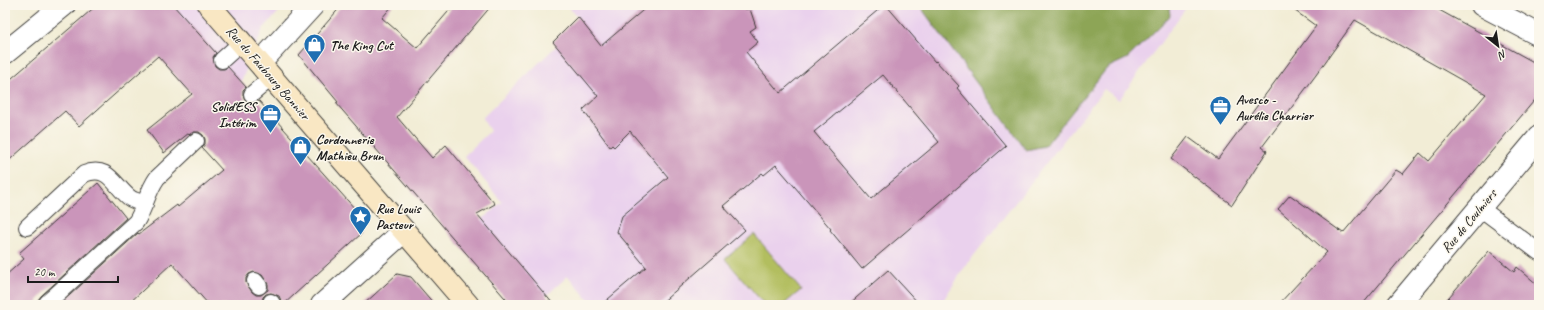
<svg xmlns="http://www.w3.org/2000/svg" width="1544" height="310" font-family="Caveat,sans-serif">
	<rect width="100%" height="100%" fill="#fbf7ec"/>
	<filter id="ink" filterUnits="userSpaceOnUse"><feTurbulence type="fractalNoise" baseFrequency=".025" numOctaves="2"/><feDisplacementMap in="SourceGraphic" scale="8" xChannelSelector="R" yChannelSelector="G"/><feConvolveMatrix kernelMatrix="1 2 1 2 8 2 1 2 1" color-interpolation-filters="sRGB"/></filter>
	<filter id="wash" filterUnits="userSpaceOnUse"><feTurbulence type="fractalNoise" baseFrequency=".012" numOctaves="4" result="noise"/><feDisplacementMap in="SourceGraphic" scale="16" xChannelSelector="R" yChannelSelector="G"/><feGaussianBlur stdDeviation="0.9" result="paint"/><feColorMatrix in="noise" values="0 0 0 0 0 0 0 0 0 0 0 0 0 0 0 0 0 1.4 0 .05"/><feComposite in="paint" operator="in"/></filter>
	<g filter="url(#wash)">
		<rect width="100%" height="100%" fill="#f2edd6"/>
		<!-- built -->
		<path fill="#ead1ed" d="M140 5H285L263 29 240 84 221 101Z
			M566 5H1188L1119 100 1104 89 965 267 940 305H593L568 276 536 305 459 240 502 202 464 156 490 131 482 118 582 21Z"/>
		<!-- green -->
		<path fill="#b2be5f" stroke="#676d3e" d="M754 234 801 290 783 305H765L725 259Z"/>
		<!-- forest -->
		<path fill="#8da556" stroke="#546039" d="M919 5H1169L1170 16 1128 58 1107 68 1045 146 1026 150Z"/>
		<g id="blocks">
			<!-- building -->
			<path fill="#ca95ba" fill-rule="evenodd" d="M97 5H173L216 53 213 57 215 66 219 69H224L228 67 246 87 243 90V95L245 100 253 103 259 101 364 219 361 234 283 305 279 296 271 293 266 294 263 297 262 305H209L172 263 127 305H59L138 233 139 234 177 205 178 207 222 170 202 148 205 144V139L203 135 199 132H194L190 134 189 133 164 153 147 130 192 94 158 56 79 126 65 111 5 164V84ZM254 272 262 275 268 284V290L261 295H256L252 292 246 283V278L249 274Z
				M342 5H393L382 18 417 48 454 5H492L397 117 432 158 446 145 495 204 477 214 554 305H511L336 103 338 102 299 55Z
				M649 5H742L745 9H750L756 27 750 31 758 42 746 52 780 93 884 5H886L935 62 936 61 959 86 957 88 1006 146 862 269 830 230 831 229 776 165 764 175 762 173 723 206 745 230 659 305H601L646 267 617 232 622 216 668 177 630 131 614 147 612 145 610 147 583 110 598 96 553 42 578 17 601 46ZM883 75 939 142 871 199 814 132Z
				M1287 5H1430L1539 65V95L1362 305H1278L1327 252 1278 209 1290 195 1343 233 1396 170 1403 174 1420 153 1429 161 1486 94 1355 20 1316 75 1262 147 1267 151 1232 205 1171 159 1188 137 1218 159 1316 26Z
				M98 183 126 218 41 296 38 300V305H5V276L24 259 19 253Z
				M1489 251 1514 272 1517 267 1539 286V297L1532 305H1442Z
				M888 270 920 305H848Z
				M397 274 411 277 435 305H363Z"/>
		</g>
	</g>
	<g filter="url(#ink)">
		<use href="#blocks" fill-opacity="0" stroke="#3c3b38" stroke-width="1"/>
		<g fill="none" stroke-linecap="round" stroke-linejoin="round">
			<defs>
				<path id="lane" d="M222 60 242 42
					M252 94 272 77
					M1480 208 1539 252
					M27 227 84 174C109 164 114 186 130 198 134 201 140 202 145 204
					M255 281 259 286
					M271 302 273 305
					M47 303 136 222C145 208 147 192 157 178L196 141"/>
				<path id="street" d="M1482 5 1539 35
					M5 53 64 5
					M260 63 313 5
					M322 305 404 231
					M1398 305 1539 137"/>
				<path id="secondary" d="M209 5 468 305"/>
			</defs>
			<!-- lane casing -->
			<use href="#lane" stroke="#3c3b38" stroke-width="18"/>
			<!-- street casing -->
			<use href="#street" stroke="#3c3b38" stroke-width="24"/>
			<!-- secondary casing -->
			<use href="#secondary" stroke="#3c3b38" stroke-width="24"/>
			<!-- lane -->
			<use href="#lane" stroke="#fff" stroke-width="16"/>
			<!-- street -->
			<use href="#street" stroke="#fff" stroke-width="22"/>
			<!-- secondary -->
			<use href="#secondary" stroke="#f9e7c3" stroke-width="22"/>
		</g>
	</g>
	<!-- icons -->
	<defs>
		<symbol id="shop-pin" viewBox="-11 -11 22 30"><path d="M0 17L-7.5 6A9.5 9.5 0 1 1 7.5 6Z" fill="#1f6fb2" stroke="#fbf7ec"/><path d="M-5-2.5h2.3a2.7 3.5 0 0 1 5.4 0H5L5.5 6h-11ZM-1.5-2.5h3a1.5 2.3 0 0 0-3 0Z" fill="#fff"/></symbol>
		<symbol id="office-pin" viewBox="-11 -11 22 30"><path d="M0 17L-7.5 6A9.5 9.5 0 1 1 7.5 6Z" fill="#1f6fb2" stroke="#fbf7ec"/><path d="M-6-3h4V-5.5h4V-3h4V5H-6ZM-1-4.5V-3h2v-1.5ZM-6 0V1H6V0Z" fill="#fff"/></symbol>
		<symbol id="sight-pin" viewBox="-11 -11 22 30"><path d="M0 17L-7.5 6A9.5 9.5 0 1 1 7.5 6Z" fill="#1f6fb2" stroke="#fbf7ec"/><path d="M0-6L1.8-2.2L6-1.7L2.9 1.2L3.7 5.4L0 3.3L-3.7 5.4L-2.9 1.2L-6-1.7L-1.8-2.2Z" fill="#fff"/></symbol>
	</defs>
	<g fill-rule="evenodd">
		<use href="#shop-pin" x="302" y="32" width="25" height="34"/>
		<use href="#office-pin" x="1208" y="94" width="25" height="34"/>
		<use href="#office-pin" x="258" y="102" width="25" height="34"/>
		<use href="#shop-pin" x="288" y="134" width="25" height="34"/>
		<use href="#sight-pin" x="348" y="204" width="25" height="34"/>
	</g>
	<g text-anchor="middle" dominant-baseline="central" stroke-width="3" stroke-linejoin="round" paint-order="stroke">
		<!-- poi labels -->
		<g font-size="14" font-weight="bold" fill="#1c1c1c" stroke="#fbf7ec" text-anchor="start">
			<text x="330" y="45">The King Cut</text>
			<text x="1236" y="99">Avesco -<tspan x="1236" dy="16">Aurélie Charrier</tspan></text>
			<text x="256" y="106" text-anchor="end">Solid'ESS<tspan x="256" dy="16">Intérim</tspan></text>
			<text x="316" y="139">Cordonnerie<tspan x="316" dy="16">Mathieu Brun</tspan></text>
			<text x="376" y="208">Rue Louis<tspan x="376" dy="16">Pasteur</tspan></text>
		</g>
		<!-- street labels -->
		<g font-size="14" fill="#1c1c1c" stroke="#fbf7ec">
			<text transform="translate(268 73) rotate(49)">Rue du Faubourg Bannier</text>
			<text transform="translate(1469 221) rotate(-50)">Rue de Coulmiers</text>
		</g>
	</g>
	<!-- margin -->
	<rect width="1544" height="310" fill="none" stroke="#fbf7ec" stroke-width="20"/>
	<!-- north arrow -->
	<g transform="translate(1498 46) rotate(150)" stroke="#fbf7ec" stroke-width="3" paint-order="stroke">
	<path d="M0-3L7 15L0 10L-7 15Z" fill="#1c1c1c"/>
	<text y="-6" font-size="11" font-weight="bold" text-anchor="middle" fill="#1c1c1c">N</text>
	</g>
	<!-- scale -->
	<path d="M28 276v6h90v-6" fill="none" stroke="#1c1c1c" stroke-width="2"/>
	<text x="34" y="276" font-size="12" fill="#1c1c1c" stroke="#fbf7ec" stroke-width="3" paint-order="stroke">20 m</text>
</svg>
